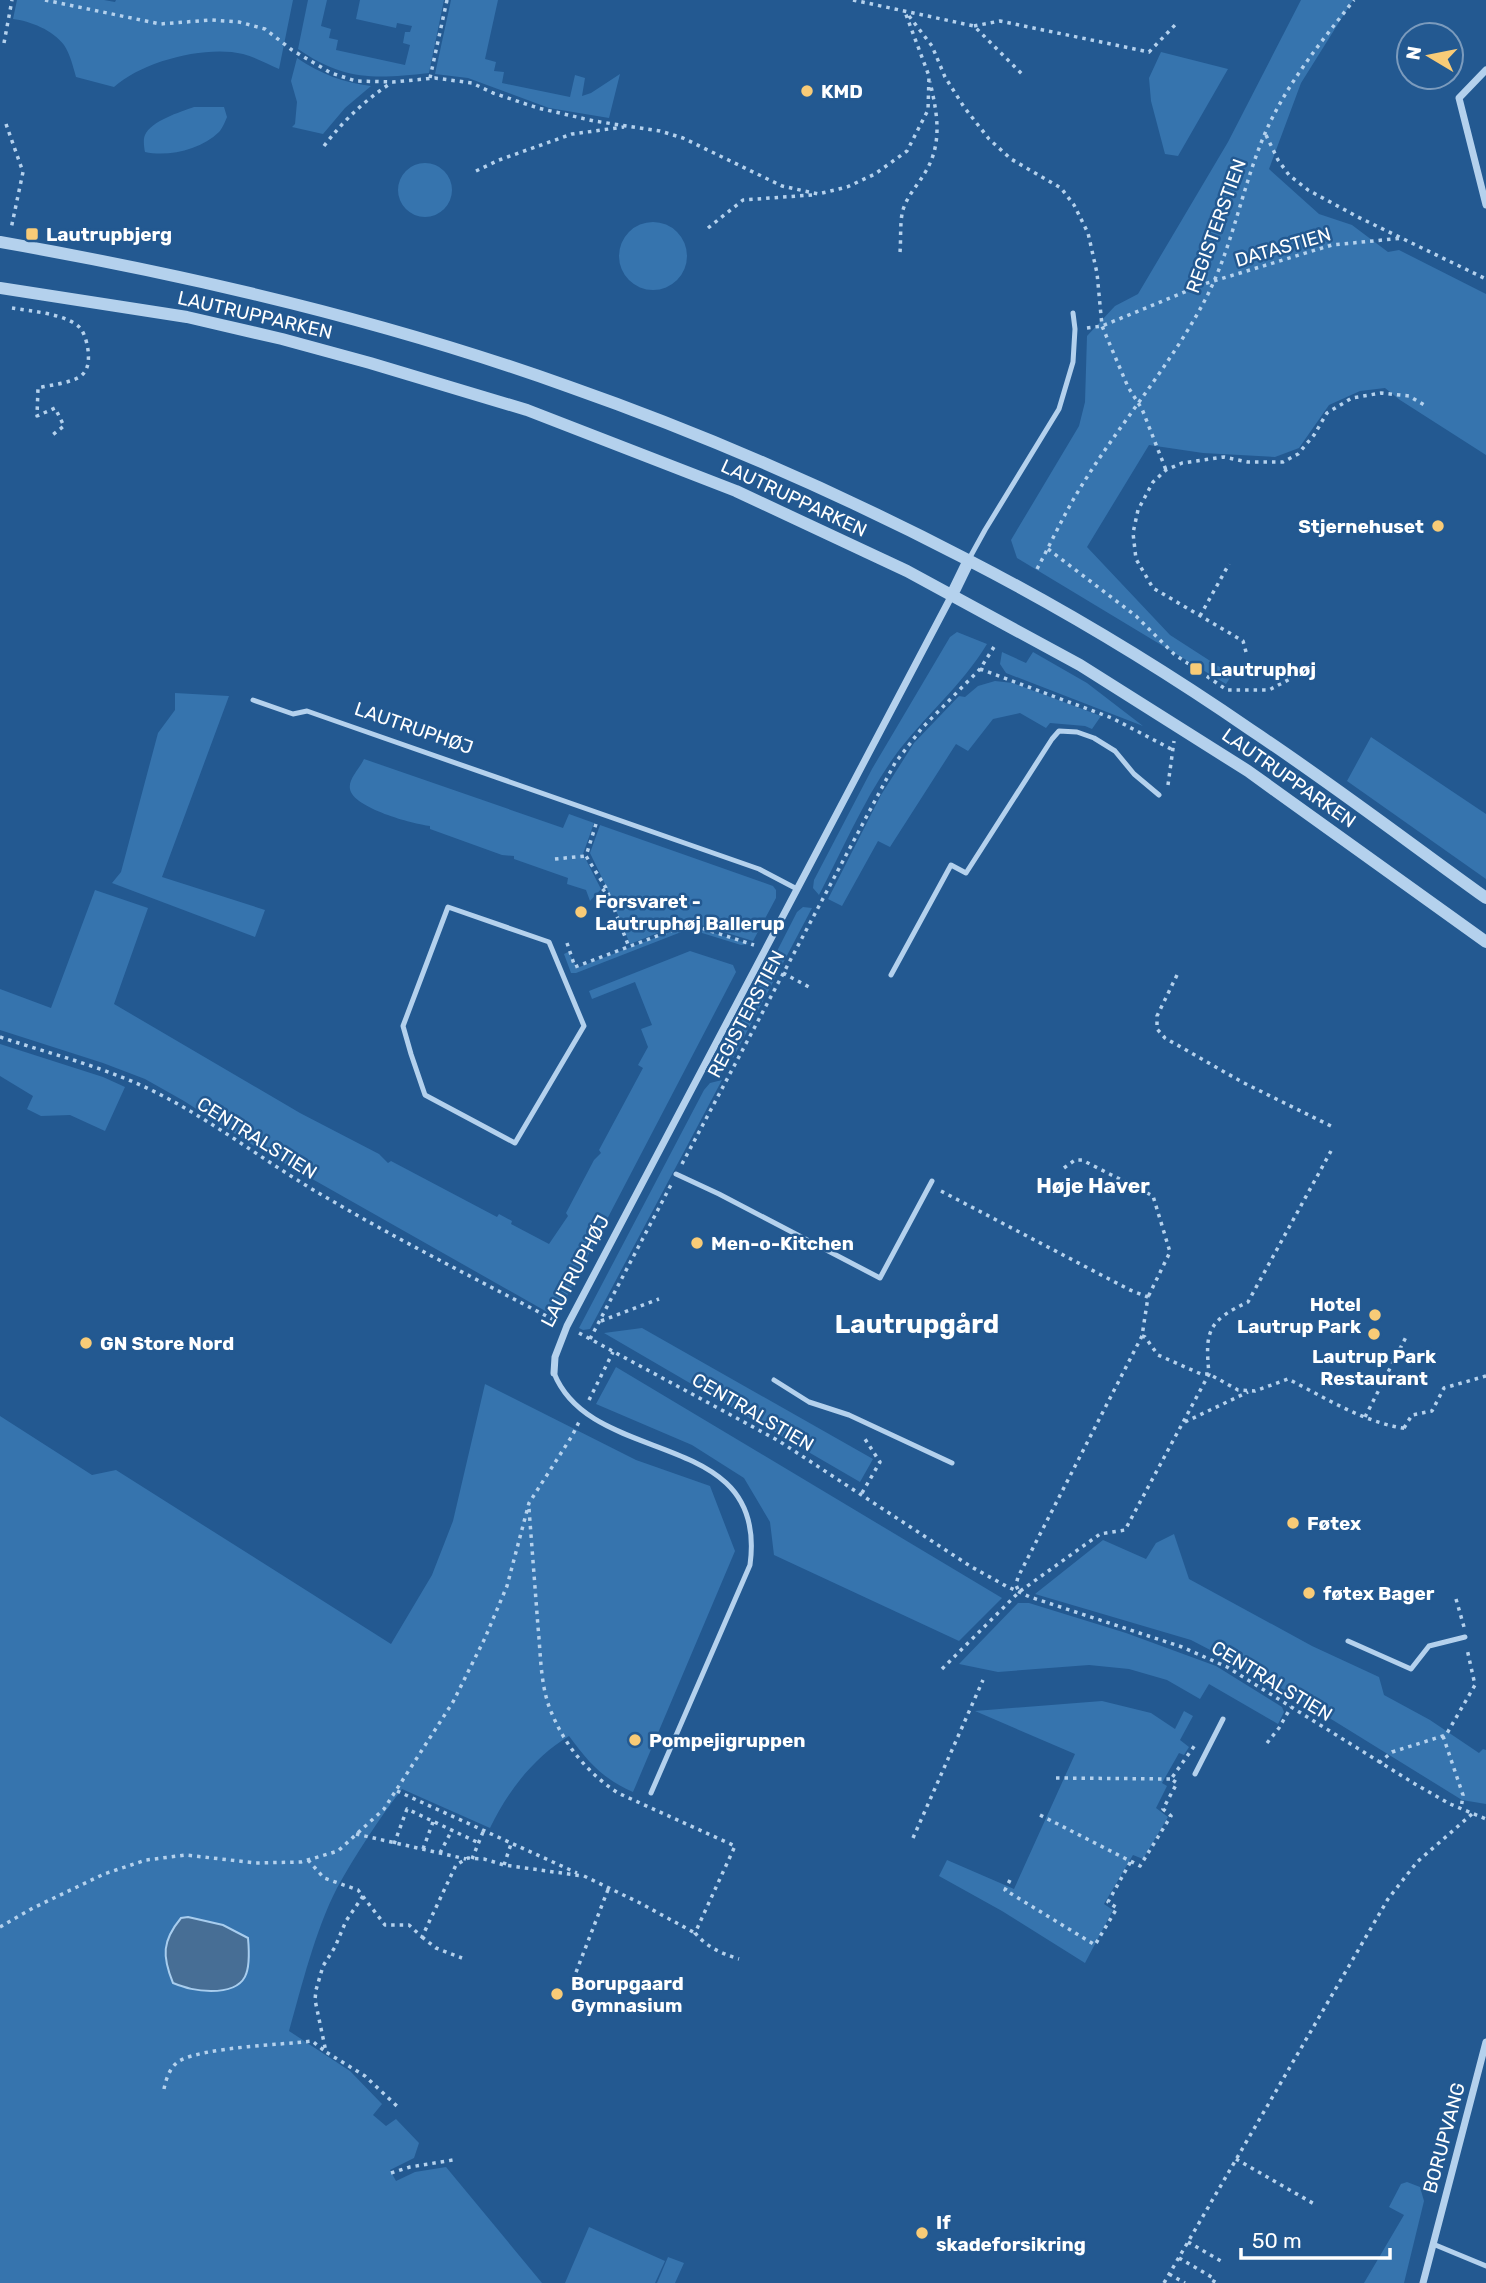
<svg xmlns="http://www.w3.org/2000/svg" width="1486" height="2283" font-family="Rubik,sans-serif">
	<rect width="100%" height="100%" fill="#235991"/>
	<!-- green -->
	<path fill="#3674ae" d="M17 0H104L115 2 116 0H293L279 69C267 64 255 57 243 54 206 45 143 61 114 87L76 77C73 66 70 54 64 45 53 30 30 21 13 19Z
		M308 0H327L321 26 331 29 329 38 338 40 336 50 405 65 410 45 403 43 405 32H410L412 26 397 23 396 28 356 19 360 0H444L429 73C375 79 344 81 298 49Z
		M451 0H498L485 59 496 62 494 71 504 72 502 83 570 97 575 75 585 78 582 96 591 93 620 74 609 118 549 108 468 78 435 74Z
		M1301 0H1353L1301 83 1269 169 1319 214 1352 225 1388 252 1399 250 1486 294V455L1400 400 1385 388 1360 391 1329 405 1299 448 1275 457 1203 453 1149 445 1087 547 1170 635 1232 675 1226 684 1017 558 1011 540 1079 426 1085 402 1087 336 1115 306 1138 294 1228 142Z
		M1161 52 1228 69 1178 156 1165 154 1151 101 1149 78Z
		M297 58C321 74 344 83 371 86L345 108 323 134 292 127 295 124 297 102 291 81Z
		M194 107H224L227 117C225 122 222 129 219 132 201 150 168 157 145 152 144 147 143 139 145 135 151 121 180 112 194 107Z
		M398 190a27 27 0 1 1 54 0a27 27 0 1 1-54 0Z
		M619 256a34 34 0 1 1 68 0a34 34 0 1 1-68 0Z
		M957 632 987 644C962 686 923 717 894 757 864 799 843 849 819 895L813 888 814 880 872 769 950 637Z
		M1002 652 1026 663 1033 652 1087 683 1143 726 1006 673 1000 664Z
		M995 681 1013 683 1101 716 1092 729 1085 726 1050 723 1046 728 1020 713 993 719 968 751 956 744 890 847 878 841 842 906 828 899 881 795 914 743 959 696 965 697 978 686Z
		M175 693 229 696 162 877 265 910 255 937 112 883 121 872 158 733 175 710Z
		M1371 737 1486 814V879L1347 781Z
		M364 759 563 828 569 814 594 823 583 854 601 889 590 901 586 890 567 884 568 878 514 859V856L502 855 430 829V826C413 824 353 808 350 789 348 779 360 768 364 759Z
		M600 825 773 886 776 890V898L753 941 688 921 630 944 605 884 590 853Z
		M95 890 148 908 114 1004 300 1113 379 1154 388 1163 391 1161 497 1217 499 1214 512 1221 511 1224 549 1244 568 1216 566 1213 594 1160 601 1153 599 1150 643 1068 638 1065 648 1047 641 1029 652 1025 635 982 592 999 589 991 690 951 733 965 736 972 556 1317 254 1146 184 1101 145 1079 103 1063 0 1030V989L51 1008Z
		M803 907 812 908 733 1058 730 1053V1043L797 912Z
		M688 925 749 944 741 945 689 929 576 973H571L564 954 568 952 577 968Z
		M0 1044 103 1077 125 1087 105 1131 70 1115 41 1116 27 1109 33 1096 0 1076Z
		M722 1080 590 1329 583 1330 579 1328 704 1090 710 1083Z
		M642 1328 873 1459 860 1482 604 1333Z
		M616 1367 1002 1598 959 1641 774 1555 770 1522 744 1478 692 1445 596 1404Z
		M485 1384 636 1460 710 1486 735 1551 633 1792C602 1778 589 1763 569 1736 534 1757 507 1792 490 1828L402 1789C378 1820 356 1854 337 1888 315 1931 302 1985 289 2031L350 2071 382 2104 373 2115 386 2126 396 2119 419 2143 414 2158 390 2170 396 2181 415 2172 446 2167 542 2283H0V1416L92 1475 116 1470 391 1644 432 1575 453 1521Z
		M1174 1534 1189 1579 1312 1646 1379 1677 1384 1695 1430 1720 1479 1753 1483 1749 1486 1750V1804L1462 1800 1268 1680 1191 1640 1035 1594 1103 1540 1146 1559 1156 1543Z
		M1018 1603H1029L1126 1633 1216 1666 1282 1707 1284 1712 1278 1724 1209 1684 1200 1699 1167 1680 1129 1669 1089 1665 998 1672 959 1664Z
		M1102 1701 1151 1713 1175 1729 1184 1711 1193 1716 1180 1740 1189 1747 1184 1755 1179 1753 1162 1783 1167 1786 1156 1808 1168 1817 1143 1859 1133 1855 1104 1904 1113 1910 1085 1963 1002 1911 939 1876 947 1860 1014 1889 1075 1754 975 1711Z
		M1407 2182 1420 2187 1424 2201 1404 2283H1364L1404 2215 1389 2207 1401 2184Z
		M589 2227 665 2261 655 2283H565Z
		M668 2257 684 2263 675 2283H657Z"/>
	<!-- water -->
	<path fill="#476e95" stroke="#a8cdee" stroke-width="2" d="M188 1917 223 1925 248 1938C251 1971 249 1991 211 1991 196 1991 186 1988 173 1983 162 1956 162 1941 181 1918Z"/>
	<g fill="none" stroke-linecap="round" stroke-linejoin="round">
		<!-- path -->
		<path stroke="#b4d1ed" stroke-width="3.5" stroke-dasharray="3.5 5" stroke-linecap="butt" d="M45 0 160 24 211 20 239 22 265 29 292 50 331 73 356 81 393 82 435 78 472 83 493 93 538 108 594 121 660 131 683 138 782 186 818 194 847 187 875 174 907 151 928 110 929 76 905 12
			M853 0 974 26 1024 76
			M909 16 932 46 945 77 964 107 989 139 1011 159 1061 188 1074 205 1088 233 1097 273 1102 326 1128 387 1142 409 1166 470
			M974 26 1000 21 1149 52 1175 25
			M4 43 12 0
			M430 78 447 0
			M6 124 23 172 11 229
			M1266 135 1278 160 1289 175 1308 190 1358 217 1486 279
			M324 146C344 120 364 101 391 83
			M476 171 499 160 572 134 624 127
			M708 228 743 200 812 195
			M900 252C901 240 900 226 902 214 905 198 918 185 926 171 943 142 937 112 930 82
			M12 308C30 311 69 314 81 329 85 335 87 343 88 350 89 360 89 369 81 376 71 383 50 385 38 388L37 416 55 408 64 426 51 436
			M1087 328 1102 326 1204 284 1332 245 1403 238
			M1048 549 1136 616 1174 654 1227 690H1269L1290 679
			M1037 569C1052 541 1065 512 1082 485 1121 422 1170 366 1205 300 1233 247 1242 186 1266 131 1288 82 1321 42 1354 0
			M1200 616 1229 564
			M1246 652 1243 641 1153 588 1136 559 1133 533 1138 510 1153 482 1166 470 1182 463 1224 457 1248 462H1283L1298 454 1314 435 1327 413 1352 398 1381 393 1409 396 1426 406
			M980 669 1112 718 1173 750
			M1168 785 1174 741
			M596 824 586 856 606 888 629 947
			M555 859 586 856
			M596 897 606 888
			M567 943 575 967 689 924 754 945
			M783 973 809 987
			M1177 975 1157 1016V1029L1165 1038 1242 1082 1335 1128
			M0 1037C45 1052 92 1064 136 1083 202 1112 260 1159 322 1195 398 1240 478 1280 556 1321
			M682 1164 895 763 922 728 980 669 994 647
			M1064 1168 1075 1160H1082L1153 1196 1170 1252 1148 1297
			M941 1191 1130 1290 1148 1297 1142 1336 1018 1577 1016 1585 1019 1592
			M601 1321 659 1299
			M579 1333 779 1441 970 1566 1006 1586 1030 1597 1182 1647 1227 1667 1415 1784 1450 1804 1486 1819
			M1142 1336 1145 1337 1158 1355 1201 1374H1209L1238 1390 1255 1391 1288 1379C1326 1398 1366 1424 1409 1429
			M590 1339 672 1183
			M589 1400 613 1352
			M1365 1417 1406 1337
			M1185 1422 1248 1392
			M1404 1428 1412 1415 1432 1411 1444 1388 1486 1376
			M862 1493 880 1462 863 1436
			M529 1509C532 1548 535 1587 538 1627 541 1656 540 1689 553 1716 566 1747 590 1775 618 1793L735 1846 695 1933C708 1948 721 1953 739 1959
			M1456 1599 1464 1627
			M942 1669 1019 1592 1100 1534 1125 1530 1209 1374C1205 1332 1207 1321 1248 1302L1331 1151
			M1443 1736 1463 1795 1461 1809
			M1267 1743 1279 1728 1291 1707
			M1379 1763 1392 1752 1446 1735 1475 1685 1467 1649
			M1056 1778 1171 1779
			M397 1791 577 1873
			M1040 1815 1140 1866 1171 1816 1163 1809 1177 1783 1171 1779 1195 1745
			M356 1834 466 1859
			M913 1838 983 1680
			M394 1844 407 1809 479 1843
			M423 1849 433 1822
			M440 1853 452 1830
			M472 1859 483 1832
			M308 1860 324 1878 358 1890 385 1925H409L422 1937 456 1865 468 1858 484 1859 504 1865 583 1876
			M504 1865 511 1844
			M584 1876 640 1903 695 1933
			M1010 1880 1005 1890 1095 1945 1117 1908 1108 1902 1131 1861
			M363 1896 346 1921 335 1947 323 1966 316 1990 315 2000 326 2052 365 2076 399 2108
			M0 1927 33 1908 104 1874 146 1860 186 1855 256 1863 301 1862 338 1851 384 1809 453 1702 485 1638 507 1586 529 1503 572 1436 580 1420
			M422 1937 436 1948 462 1958
			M573 1980 609 1887
			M164 2089C166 2079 170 2067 179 2061 204 2047 280 2045 312 2041L326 2052
			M1236 2159 1316 2205
			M391 2173 410 2167 453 2160
			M1188 2242 1221 2261
			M1179 2258 1215 2279 1213 2283
			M1169 2274 1185 2283
			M1164 2283 1388 1899 1417 1862 1472 1814"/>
		<!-- service -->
		<path stroke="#b4d1ed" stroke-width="5" d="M969 559 985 530 1059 409 1073 362 1075 329 1073 313
			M253 700 293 714 307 711 344 724 759 869 797 889
			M448 907 549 942 584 1026 515 1143 425 1095 411 1054 403 1026Z
			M891 975 951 865 966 873 1052 739 1059 731 1077 732 1094 738 1115 751 1134 774 1159 795
			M676 1174 719 1194 880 1278 932 1181
			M554 1373C592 1469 769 1426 750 1565L651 1793
			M774 1380 809 1402 849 1415 952 1463
			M1348 1641 1411 1669 1429 1646 1465 1637
			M1195 1774 1223 1719
			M1433 2244 1486 2266"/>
		<!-- minor -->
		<path stroke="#b4d1ed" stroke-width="7" d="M1486 70 1459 98 1486 205
			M554 1373 555 1357 567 1326 952 595
			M1423 2283 1486 2042"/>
		<!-- tertiary -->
		<path stroke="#b4d1ed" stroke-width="12" d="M0 242C189 275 386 321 567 386 704 434 839 493 968 560 1065 610 1161 668 1251 730 1331 783 1408 842 1486 898
			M0 288 187 317 282 339 370 363 527 410 736 491 907 571 1080 665 1248 771 1486 942
			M952 595 969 560"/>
	</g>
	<!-- markers -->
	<g fill="#f8cb77" stroke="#235991" stroke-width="2.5">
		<circle cx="807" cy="91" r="7"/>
		<rect x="25" y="227" width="14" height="14" rx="3.5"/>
		<circle cx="1438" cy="526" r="7"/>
		<rect x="1189" y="662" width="14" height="14" rx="3.5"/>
		<circle cx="581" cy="912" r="7"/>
		<circle cx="697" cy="1243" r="7"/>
		<circle cx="1375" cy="1315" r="7"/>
		<circle cx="1374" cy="1334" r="7"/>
		<circle cx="86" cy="1343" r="7"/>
		<circle cx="1293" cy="1523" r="7"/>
		<circle cx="1309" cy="1593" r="7"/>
		<circle cx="635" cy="1740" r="7"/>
		<circle cx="557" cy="1994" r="7"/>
		<circle cx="922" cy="2233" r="7"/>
	</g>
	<g text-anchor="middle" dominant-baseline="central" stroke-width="5" stroke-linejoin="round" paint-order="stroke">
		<!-- poi labels -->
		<g font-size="19" font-weight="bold" fill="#fff" stroke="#235991" text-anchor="start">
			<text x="821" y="91">KMD</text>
			<text x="46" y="234">Lautrupbjerg</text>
			<text x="1424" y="526" text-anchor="end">Stjernehuset</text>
			<text x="1210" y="669">Lautruphøj</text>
			<text x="595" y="901">Forsvaret -<tspan x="595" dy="22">Lautruphøj Ballerup</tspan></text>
			<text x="711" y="1243">Men-o-Kitchen</text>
			<text x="1361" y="1304" text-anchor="end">Hotel<tspan x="1361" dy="22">Lautrup Park</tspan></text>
			<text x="100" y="1343">GN Store Nord</text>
			<text x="1374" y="1356" text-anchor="middle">Lautrup Park<tspan x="1374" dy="22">Restaurant</tspan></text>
			<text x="1307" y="1523">Føtex</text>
			<text x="1323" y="1593">føtex Bager</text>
			<text x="649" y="1740">Pompejigruppen</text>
			<text x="571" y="1983">Borupgaard<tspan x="571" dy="22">Gymnasium</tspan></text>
			<text x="936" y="2222">If<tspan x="936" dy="22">skadeforsikring</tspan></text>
		</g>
		<!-- street labels -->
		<g font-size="19" fill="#fff" stroke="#235991">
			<text transform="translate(1216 226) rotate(-70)">REGISTERSTIEN</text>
			<text transform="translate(1283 247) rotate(-16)">DATASTIEN</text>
			<text transform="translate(255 315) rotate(13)">LAUTRUPPARKEN</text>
			<text transform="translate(794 498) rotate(25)">LAUTRUPPARKEN</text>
			<text transform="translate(414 728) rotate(19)">LAUTRUPHØJ</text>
			<text transform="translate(1289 778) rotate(35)">LAUTRUPPARKEN</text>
			<text transform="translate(746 1014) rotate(-62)">REGISTERSTIEN</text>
			<text transform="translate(257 1138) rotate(32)">CENTRALSTIEN</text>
			<text transform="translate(575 1271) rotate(-62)">LAUTRUPHØJ</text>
			<text transform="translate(753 1412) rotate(30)">CENTRALSTIEN</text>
			<text transform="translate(1272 1681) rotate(31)">CENTRALSTIEN</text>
			<text transform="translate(1444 2138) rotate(-75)">BORUPVANG</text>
		</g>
		<!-- neighbourhood labels -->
		<g font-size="21" font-weight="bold" fill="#fff" stroke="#235991">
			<text x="1093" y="1185">Høje Haver</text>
		</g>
		<!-- district labels -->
		<g font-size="26" font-weight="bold" fill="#fff" stroke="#235991">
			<text x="917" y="1324">Lautrupgård</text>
		</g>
	</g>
	<!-- north arrow -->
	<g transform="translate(1430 56) rotate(280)"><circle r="33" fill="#235991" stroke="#7b9bbd" stroke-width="2"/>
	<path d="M0-5L12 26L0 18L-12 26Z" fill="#f8cb77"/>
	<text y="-10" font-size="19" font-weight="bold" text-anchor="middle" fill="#ffffff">N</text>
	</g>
	<!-- scale -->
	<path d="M1241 2248v10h149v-10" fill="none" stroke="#ffffff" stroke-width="3.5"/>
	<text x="1252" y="2248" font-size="21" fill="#ffffff" stroke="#235991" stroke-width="5" paint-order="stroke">50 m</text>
</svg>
